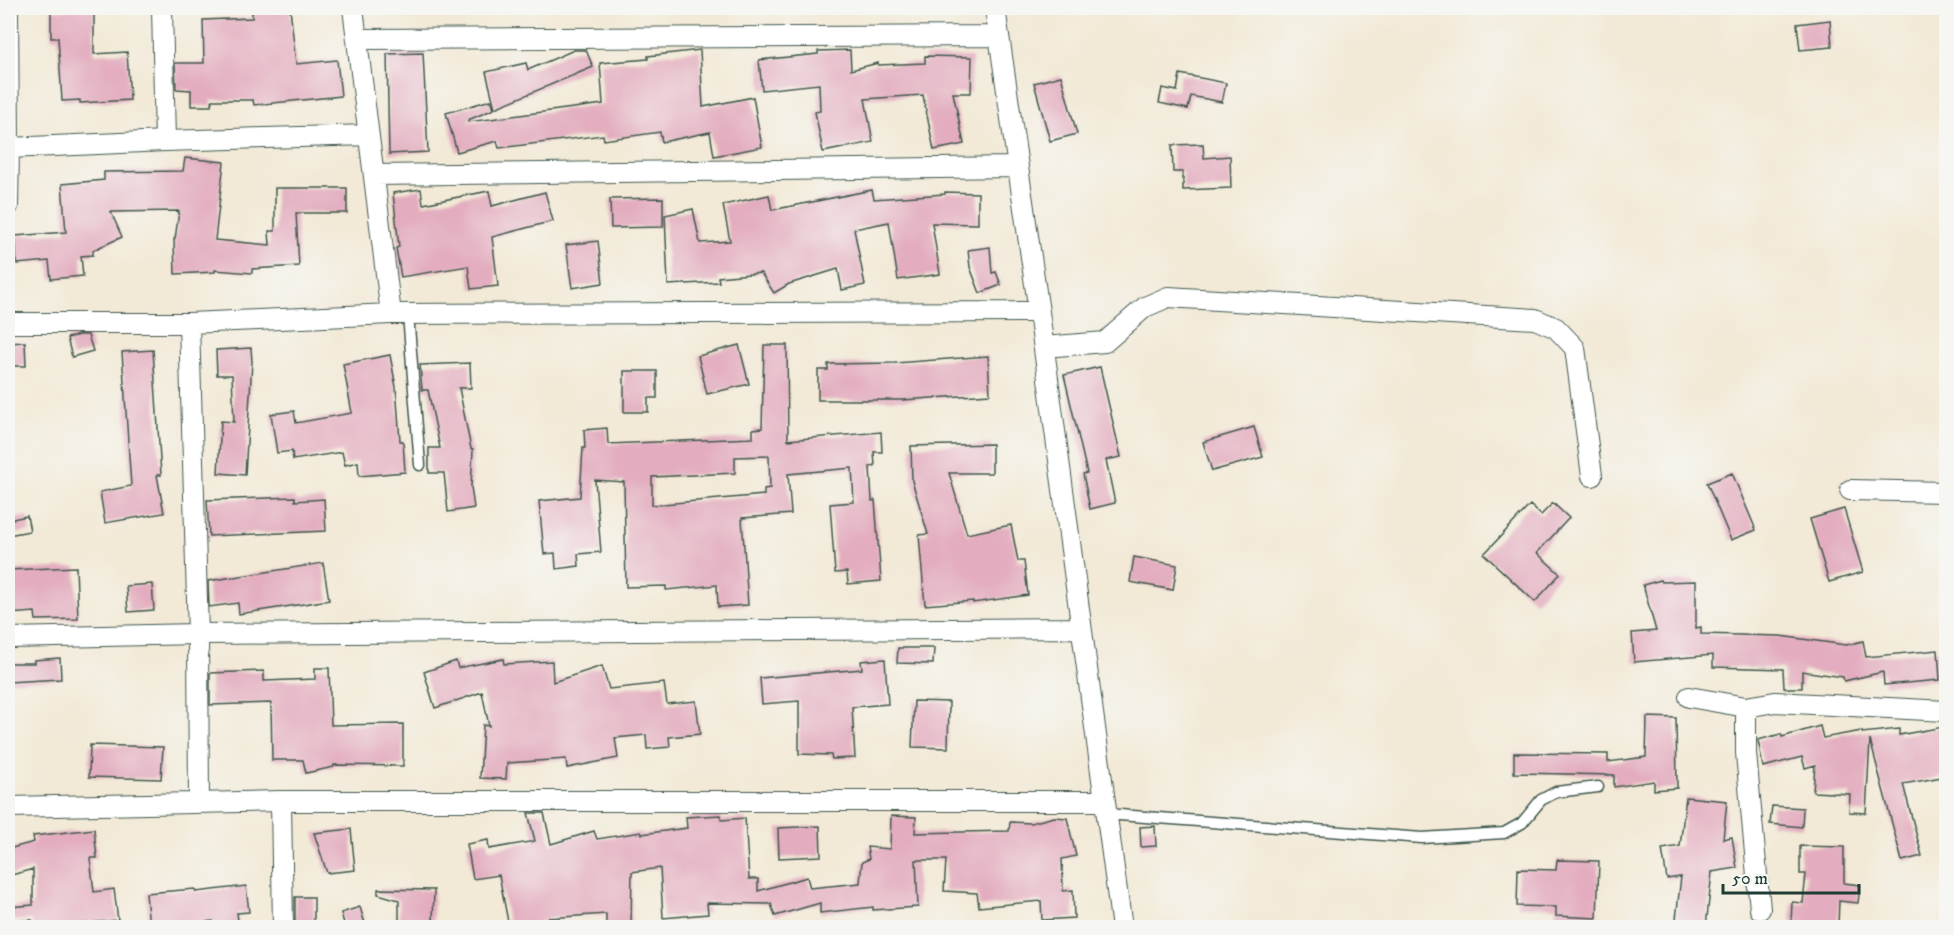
<svg xmlns="http://www.w3.org/2000/svg" width="1954" height="935" font-family="'IM FELL DW Pica',serif">
	<rect width="100%" height="100%" fill="#f6f6f2"/>
	<filter id="ink" filterUnits="userSpaceOnUse"><feTurbulence type="fractalNoise" baseFrequency=".0167" numOctaves="2"/><feDisplacementMap in="SourceGraphic" scale="12" xChannelSelector="R" yChannelSelector="G"/><feConvolveMatrix kernelMatrix="1 2 1 2 8 2 1 2 1" color-interpolation-filters="sRGB"/></filter>
	<filter id="wash" filterUnits="userSpaceOnUse"><feTurbulence type="fractalNoise" baseFrequency=".008" numOctaves="4" result="noise"/><feDisplacementMap in="SourceGraphic" scale="24" xChannelSelector="R" yChannelSelector="G"/><feGaussianBlur stdDeviation="1.35" result="paint"/><feColorMatrix in="noise" values="0 0 0 0 0 0 0 0 0 0 0 0 0 0 0 0 0 1.4 0 .05"/><feComposite in="paint" operator="in"/></filter>
	<g filter="url(#wash)">
		<rect width="100%" height="100%" fill="#f2e9d6"/>
		<g id="blocks">
			<!-- building -->
			<path fill="#e3adbf" fill-rule="evenodd" d="M252 8H290L296 64 337 60 341 96 254 105 253 100H212L211 106H191V90L176 89 175 63H204L203 20 252 18Z
				M94 9V54L127 52 130 100 80 103V100L62 101 58 38H51V10Z
				M1830 20 1832 47 1800 50 1797 24Z
				M574 50H586L593 67 495 108 486 72 526 63 528 70Z
				M700 50 703 107 753 97 762 147 714 156 710 132 662 142 660 132 604 140 603 135 499 148 497 141 457 152 446 113 491 100 494 109 468 120V122L603 104 600 63 648 59V56Z
				M850 50 851 70 878 63V65L925 63V56L972 57 971 93H953L964 144 934 150 923 95 865 99 873 142 823 152 815 112 820 111 819 84 762 90 759 60 818 54V51Z
				M423 53 428 152 389 154 387 54Z
				M1180 74 1226 83 1222 102 1191 96 1188 109 1159 103 1162 88 1177 91Z
				M1061 76 1077 134 1050 141 1034 83Z
				M1203 144 1204 158 1230 156 1231 188 1183 190V172H1173L1172 145Z
				M185 158 224 162 215 240 270 245 269 231H275V188H347V213H296L299 266 252 269V273L215 270V272L175 274 174 239H175L179 211 111 212 122 237 93 250V255L81 256 83 276 51 279 49 261 17 264 15 236 66 232 62 184 104 180V172L183 171Z
				M421 189 423 204 489 191 492 206 545 192 553 221 492 237 498 286 471 289 468 266 401 277 396 248 399 247 393 193Z
				M872 190 874 199 945 194V192L978 193V224L932 223 940 274 898 280 889 222 854 229 865 285 842 290 838 269 789 284 774 293 761 273 718 277 719 282 668 285 665 215 693 209 700 243 730 241 723 205 769 195 772 210Z
				M663 198V227L611 228 610 199Z
				M598 241 603 283 572 288 566 245Z
				M990 247 992 273 996 272 1001 285 980 293 970 267 968 250Z
				M79 335H88L93 351 72 357 67 338Z
				M25 342 26 366H8V343Z
				M739 345 749 384 707 394 698 356Z
				M764 345H787L788 440 881 432 882 452H874L875 466 870 467 872 501 875 500 881 581 848 584 847 572 835 573 830 504 854 502 852 468 788 474 791 514 742 518 748 605 718 607 717 585 666 590V586L626 587 624 482 595 480 601 552 578 554 579 566 556 569 555 553 544 554 539 501 580 497 583 448H585L584 430 607 428 608 444 753 438V429L762 428ZM769 456 770 488 764 489V495L652 505V477L735 473V457Z
				M251 348 252 362 245 475 218 473 221 421 234 422 232 375H217L216 350Z
				M153 350 161 475H157L164 513 105 523 100 492 131 486 122 352Z
				M390 355 396 387 400 441H403L405 472 359 476 358 462 345 465 342 452 293 460 292 451 277 453 271 414 294 411 296 423 352 413 343 364Z
				M988 356 990 394 903 400H818V370H828V364L895 363Z
				M470 363 471 388H459L471 449H473L471 487 474 508 448 512 444 473H429V448H440L428 390H422L420 365Z
				M1100 367 1121 457 1106 460 1115 503 1090 509 1083 474 1087 473 1064 375Z
				M624 371H657V398H648V412H624Z
				M1254 427 1263 457 1212 471 1203 442Z
				M992 444V473H949L967 534 1011 525 1018 561H1024L1028 595 973 603V601L925 605 919 535 928 534 912 481 911 446Z
				M1732 473 1756 530 1731 540 1707 483Z
				M295 497V501L324 499 326 531 209 536 207 500Z
				M1553 503 1569 518 1537 553 1560 574 1535 602 1484 554 1530 505 1541 515Z
				M1844 509 1863 572 1829 582 1810 519Z
				M27 516 30 531 8 535V520Z
				M1134 557 1177 565 1173 590 1130 582Z
				M323 563 329 600 239 614 238 603 209 607 208 581Z
				M76 567 78 619 36 620 35 612 8 614V570Z
				M1661 580 1662 582 1696 581V628L1701 627V634L1780 636 1846 645 1863 641 1866 657 1938 650 1940 680 1884 685 1883 672 1844 681 1843 677 1802 671V688H1784L1783 669 1713 667V655L1634 662 1632 633 1656 631 1643 585Z
				M152 584 154 610 128 612 126 586Z
				M898 648H934L933 664 897 663Z
				M60 658 61 679 8 682V663H34V660Z
				M503 659 504 664 552 661 553 682 602 666 609 689 664 683 667 704 696 701 700 734 669 737 670 747 647 749 646 735 615 738 618 758 567 768 566 759 507 763 506 779 480 778 483 725 489 726 482 692 435 708 424 672 456 661 458 668Z
				M885 659 888 704 852 707 855 758 832 759 831 755 799 754V701L762 704 760 678 862 669 861 661Z
				M315 668H329L331 725 403 724V766L334 765V767L306 773 303 760H272L271 703 210 705V673L264 671V681L315 679Z
				M914 701 949 702 948 748 912 747Z
				M1647 717 1676 718 1677 788 1654 790V781L1614 787V775L1514 773V753L1608 754V762L1646 757Z
				M1820 726 1823 738 1862 731V733L1899 729V735L1943 727 1947 747V776L1903 784 1922 856 1902 861 1870 740 1866 813 1849 812 1850 794 1813 792 1815 765 1805 768 1802 757 1763 767 1758 740 1781 734 1782 737Z
				M90 745 163 747 161 779 89 777Z
				M1686 797 1727 801 1723 839 1732 837 1737 868 1712 872 1706 927H1675L1681 877 1667 879 1662 849 1680 846Z
				M1772 806 1803 808 1802 827 1770 824Z
				M528 813H544L551 844 594 831 597 839 641 832 642 834 687 828 686 817 721 815 722 820 745 818 749 879H758V891L807 877 810 888 860 883 862 862 869 859 867 847 890 849 891 816 916 817 915 833 1009 831 1010 822 1031 823 1054 817 1067 818 1076 856 1062 859 1063 891 1073 890 1074 918 1042 920 1041 901 979 907 977 893 944 891 946 860H916L918 907 873 910V907L820 913V903L775 916 771 904 707 903 708 914 663 918 660 868 632 872 631 926H606V914L548 918 549 920 509 927 499 875 473 879 467 844 488 840 489 849 535 841Z
				M820 826 821 856 779 858 778 828Z
				M1155 826 1156 846 1141 847 1140 827Z
				M94 829 97 858H90L94 892 114 889 118 920 80 924V926L32 925V920L8 921V907L33 905V869L8 876V849L34 842 33 836Z
				M351 829 355 870 327 873 314 833Z
				M1800 846 1844 847V883L1860 885 1858 903 1839 901 1838 925 1791 923 1792 902 1803 903 1806 874H1800Z
				M1557 860 1599 861 1597 918 1556 916V907L1517 906 1518 869 1556 870Z
				M246 886 249 912 237 913 239 927H214L213 921 149 927 146 893 195 889 196 892Z
				M378 889 434 890 433 922H399V900L378 894Z
				M295 897H314V927H295Z
				M360 907 366 927H345L341 913Z"/>
		</g>
	</g>
	<g filter="url(#ink)">
		<use href="#blocks" fill-opacity="0" stroke="#3f574c" stroke-width="1.5"/>
		<g fill="none" stroke-linecap="round" stroke-linejoin="round">
			<defs>
				<path id="lane" d="M408 314 420 465
					M1106 814 1422 838 1504 833 1522 823 1541 800 1556 792 1598 787"/>
				<path id="street" d="M162 8 165 141
					M353 8 391 314
					M995 8 1039 312 1122 928
					M357 39 999 36
					M8 148H9L8 8
					M374 175 1018 167
					M8 206 9 148 165 141 369 135
					M8 323H189L391 314 1039 312
					M189 323 198 634 199 803
					M1044 347 1105 342 1145 307 1168 297 1535 319 1556 328 1575 348 1592 476
					M1850 490 1946 492
					M8 638 198 634 1081 628
					M1689 697 1746 707
					M281 801 283 928
					M8 807 281 801H1105
					M1760 909 1746 753V707L1775 702 1946 711"/>
			</defs>
			<!-- lane casing -->
			<use href="#lane" stroke="#3f574c" stroke-width="13"/>
			<!-- street casing -->
			<use href="#street" stroke="#3f574c" stroke-width="22"/>
			<!-- lane -->
			<use href="#lane" stroke="#fff" stroke-width="10"/>
			<!-- street -->
			<use href="#street" stroke="#fff" stroke-width="20"/>
		</g>
	</g>
	<!-- margin -->
	<rect width="1954" height="935" fill="none" stroke="#f6f6f2" stroke-width="30"/>
	<!-- scale -->
	<path d="M1723 884v9h136v-9" fill="none" stroke="#1f3d34" stroke-width="3"/>
	<text x="1732" y="884" font-size="18" fill="#1f3d34" stroke="#f6f6f2" stroke-width="4.5" paint-order="stroke">50 m</text>
</svg>
